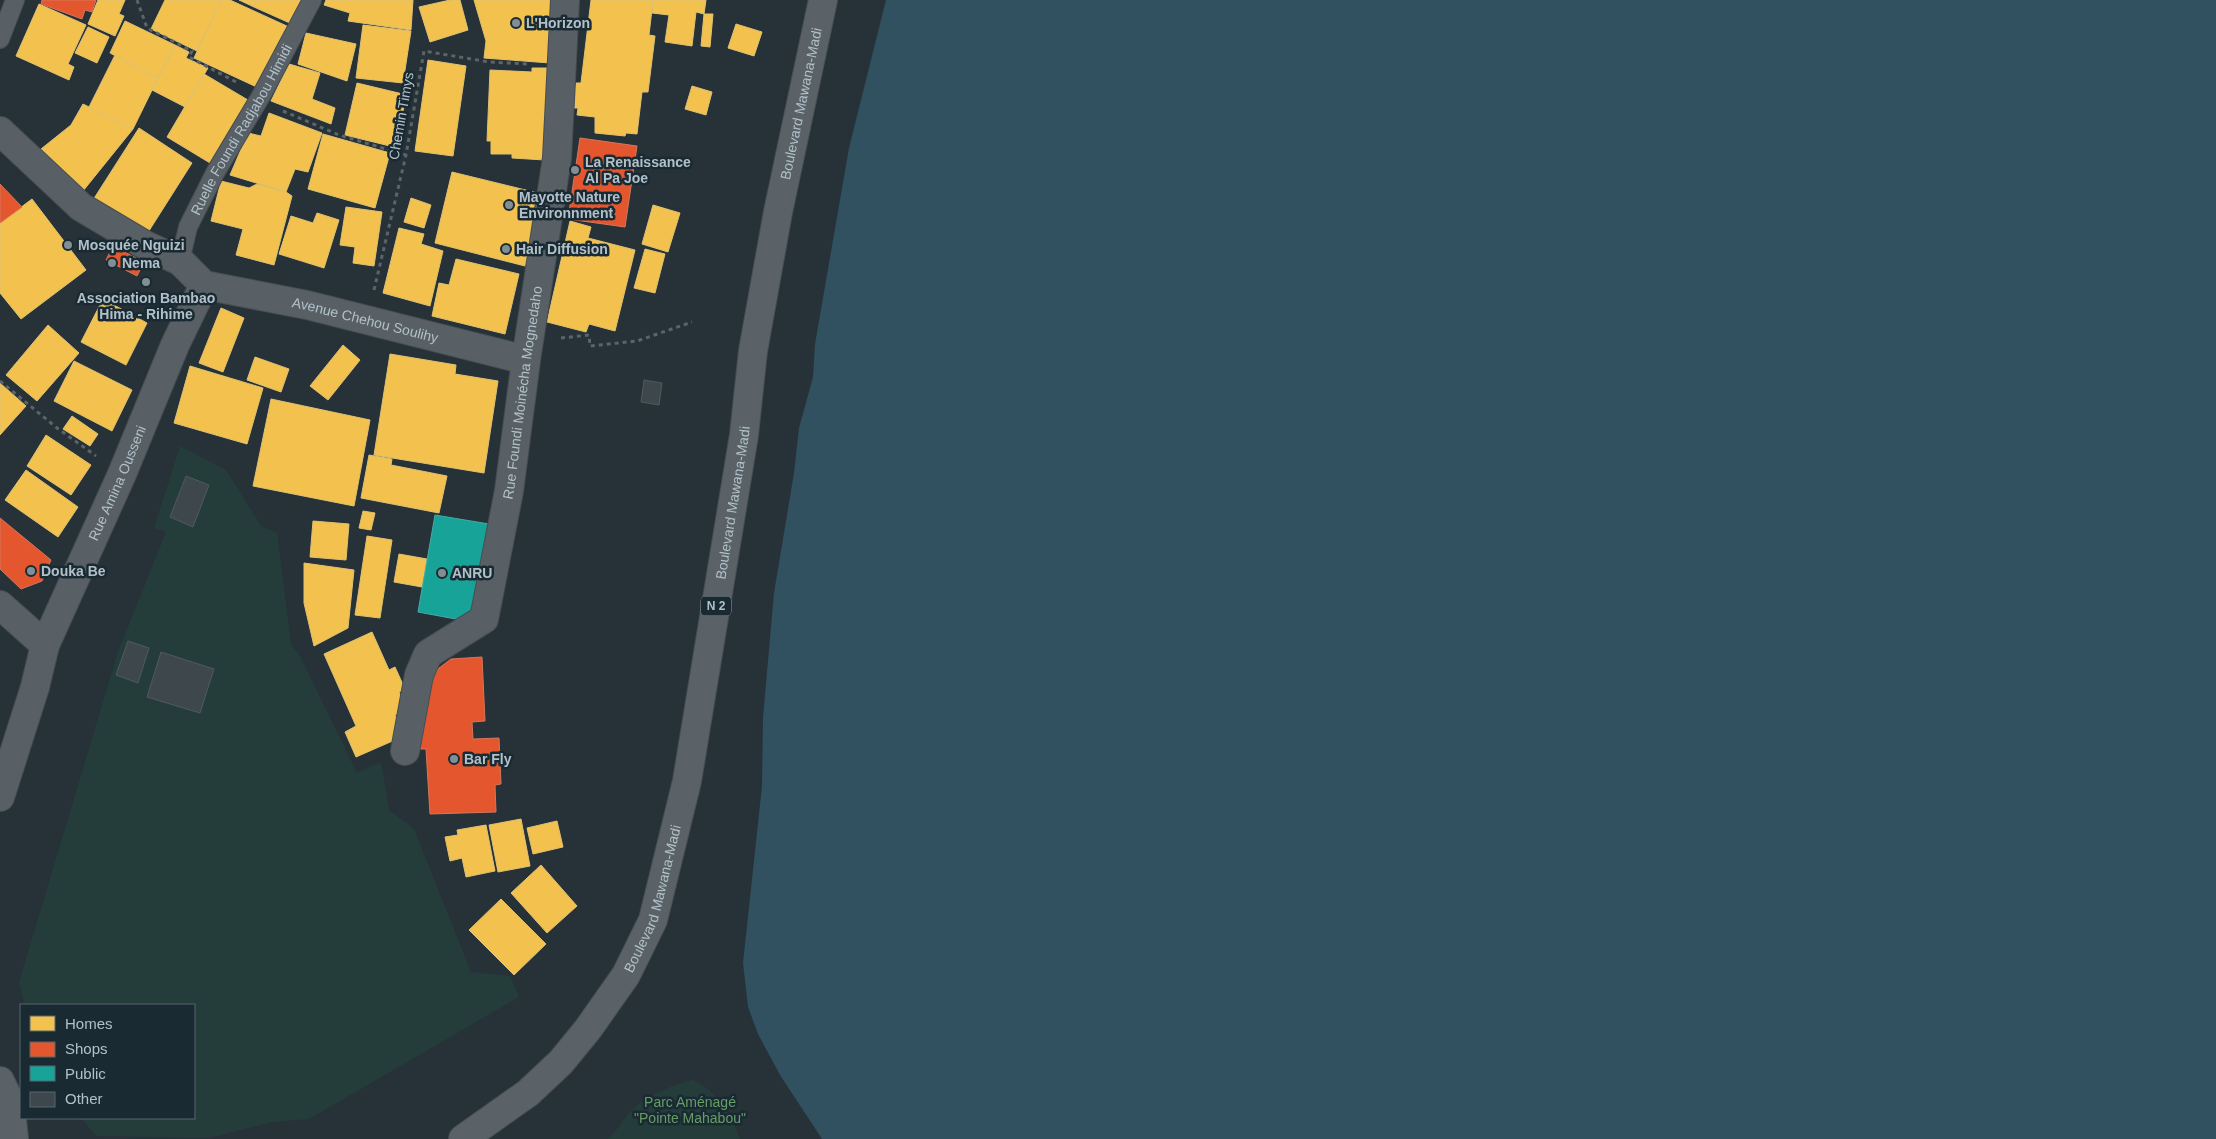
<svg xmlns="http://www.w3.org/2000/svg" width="2216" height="1139" font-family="Helvetica,sans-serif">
	<rect width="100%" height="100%" fill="#273238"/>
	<!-- green -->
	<path fill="#243d3b" d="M180 446 226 470 261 526 277 533 291 645 300 656 357 773 381 762 389 810 414 829 471 972 510 976 519 997 309 1119 272 1122 209 1138 96 1136 81 1118H194V1005H25L19 982 118 652 166 532 154 528Z
		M693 1080C719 1093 730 1113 740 1139H607C618 1132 621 1120 630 1112 648 1094 670 1086 693 1080Z"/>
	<!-- water -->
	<path fill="#315060" d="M886 0H2216V1139H822L780 1075 758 1034 748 1007 743 963 762 786 763 717 774 593 794 473 799 428 813 377 815 344 849 148Z"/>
	<!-- homes -->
	<path fill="#f2c14e" stroke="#dec173" d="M98 0H125L119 14 124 16 115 36 88 24Z
		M165 0H221L197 51 151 29Z
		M221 0H230L289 27 261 89 194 58Z
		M239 0H257L254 7Z
		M257 0H305L292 24 254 7Z
		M326 0H413L411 30 348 21 350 13 324 5Z
		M450 0H460L468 30 430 42 419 7Z
		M474 0H553L550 63 484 58 486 41Z
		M591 0H653L649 35 655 36 648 92H642L637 134 626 133 625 136 595 133V117L577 115 578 108H574L576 83H581Z
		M653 0H706L704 14 696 12 692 46 665 42 669 15 652 13Z
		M39 4 86 25 68 64 74 67 69 80 16 56Z
		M704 14H713L710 47 701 46Z
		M125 21 175 45 158 78 110 53Z
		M736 24 762 32 754 56 728 48Z
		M363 25 411 31 403 83 356 78Z
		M88 27 109 37 97 63 75 53Z
		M306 33 356 44 347 81 298 64Z
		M175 45 189 52 186 58 208 68 185 107 152 90Z
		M115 55 158 78 133 129 89 107Z
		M428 60 466 66 453 156 415 151Z
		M289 64 320 73 312 99 335 108 331 124 271 101Z
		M532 68H548L545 160 512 158V154H491V141H487L490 70 532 72Z
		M204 74 253 103 215 166 167 137Z
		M357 83 407 95 394 147 345 135Z
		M692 86 712 92 706 115 685 109Z
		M83 104 133 129 83 191 41 149 71 125Z
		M269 113 322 133 308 172 295 169 286 192 230 175 248 133 261 136Z
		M139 128 192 163 147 234 93 200Z
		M323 134 390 153 375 208 308 189Z
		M452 172 542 194 525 266 435 243Z
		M221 181 249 188 257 184 286 192 292 196 274 265 236 255 243 229 211 221Z
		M411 198 431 205 424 228 404 222Z
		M32 199 86 270 21 319 0 293V223Z
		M653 205 680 213 668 252 642 244Z
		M346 207 382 212 374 266 353 263 355 247 340 245Z
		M317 213 339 220 324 268 279 254 291 216 313 223Z
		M570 221 591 227 588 238 635 250 615 331 589 324 586 332 547 322Z
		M399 228 424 234 421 244 443 251 430 306 383 293Z
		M645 249 665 254 655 293 634 288Z
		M456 259 519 274 505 334 432 316 439 283 449 285Z
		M103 299 147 323 126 365 81 342Z
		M221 308 244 318 223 372 199 363Z
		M48 325 79 353 37 401 6 375Z
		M343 345 360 360 328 400 310 386Z
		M390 354 456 365 455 374 498 381 484 473 374 455Z
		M255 357 289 369 281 392 247 380Z
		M74 361 132 390 112 431 54 401Z
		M190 366 263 388 247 444 174 423Z
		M0 383 26 406 0 435Z
		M271 399 370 420 354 506 253 486Z
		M72 416 98 434 90 446 63 429Z
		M46 435 91 465 71 495 27 466Z
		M369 455 392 459 391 465 447 476 439 513 361 498Z
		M26 470 78 507 58 537 5 500Z
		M363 511 375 513 371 530 359 528Z
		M313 521 349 524 346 560 310 557Z
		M367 536 392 540 380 618 355 615Z
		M399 554 427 559 422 587 394 582Z
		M304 563 354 570 348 628 314 646 304 603Z
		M372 632 389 670 395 667 405 689 399 692 407 710 395 715 404 736 356 757 345 732 356 726 324 654Z
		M521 819 530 866 498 872 489 825Z
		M557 821 563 847 533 854 527 828Z
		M486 825 495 871 466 877 462 858 450 861 445 837 458 835 457 830Z
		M541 865 577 906 547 933 511 893Z
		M501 899 546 944 514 975 469 930Z"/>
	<!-- shops -->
	<path fill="#e4572e" stroke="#d5765c" d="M42 0H96L92 12 85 10 82 19 41 4Z
		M580 138 637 146 625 227 568 219Z
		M0 184 22 207 0 223Z
		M113 246 144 262 137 276 106 260Z
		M0 518 51 560 42 581 21 589 0 569Z
		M482 657 485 721 472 722 473 739 499 738 501 784 495 785 496 812 430 814 426 749H419L428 686 439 668 451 659Z"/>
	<!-- public -->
	<path fill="#17a398" stroke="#45aca7" d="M435 515 489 524 472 622 418 612Z"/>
	<!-- building -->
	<path fill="#3e474c" stroke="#4f5a5f" d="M644 380 662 383 659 405 641 402Z
		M186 476 209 485 193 527 170 517Z
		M128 641 149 648 138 683 116 675Z
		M161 652 214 669 200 713 147 697Z"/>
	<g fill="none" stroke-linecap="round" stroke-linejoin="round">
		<defs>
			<g id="service">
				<path d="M0 39 15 0"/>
				<path id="s1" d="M180 261 188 227 215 173 261 96 312 0"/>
			</g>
			<g id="minor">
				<path d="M0 131 81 207 145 245 180 261 204 285"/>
				<path id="s2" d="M204 285 307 305 526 360"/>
				<path d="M0 605 45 645"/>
				<path id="s3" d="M405 751 419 675 428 654 484 619 509 491 526 360 557 158 565 0"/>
				<path id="s4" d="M0 797 35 687 45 645 122 474 175 345 204 285"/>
			</g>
			<g id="primary">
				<path d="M0 1081 10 1102 14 1139"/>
				<path id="s5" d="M463 1139 528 1093 561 1062 588 1029 626 975 653 920 687 781 744 435 753 351 778 212 823 0"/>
			</g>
		</defs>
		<!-- service casing -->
		<use href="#service" stroke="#464e52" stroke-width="20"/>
		<!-- minor casing -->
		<use href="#minor" stroke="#464e52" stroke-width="30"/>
		<!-- primary casing -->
		<use href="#primary" stroke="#454f54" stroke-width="30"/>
		<!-- path -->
		<path stroke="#5b6468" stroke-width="3" stroke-dasharray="4 4" stroke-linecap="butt" d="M137 0 147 28 192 51 189 57 238 83
			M283 111 339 135 406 155
			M374 290 406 155 424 51 489 62 529 64
			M561 338 589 335 590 346 637 341 692 322
			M0 381 57 428 96 456"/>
		<!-- service -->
		<use href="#service" stroke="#586065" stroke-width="18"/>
		<!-- minor -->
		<use href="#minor" stroke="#586065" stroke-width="28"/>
		<!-- primary -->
		<use href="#primary" stroke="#5a6267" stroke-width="28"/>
	</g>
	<!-- markers -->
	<g fill="#818e96" stroke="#1a2a33" stroke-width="2">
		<circle cx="516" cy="23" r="5"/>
		<circle cx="575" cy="170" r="5"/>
		<circle cx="509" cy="205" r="5"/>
		<circle cx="68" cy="245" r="5"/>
		<circle cx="506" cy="249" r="5"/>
		<circle cx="112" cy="263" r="5"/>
		<circle cx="146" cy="282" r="5"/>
		<circle cx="31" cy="571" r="5"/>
		<circle cx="442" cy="573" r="5"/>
		<circle cx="454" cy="759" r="5"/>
	</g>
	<g text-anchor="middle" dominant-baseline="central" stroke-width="5" stroke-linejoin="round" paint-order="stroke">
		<!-- shield labels -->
		<rect fill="#1a2a33" stroke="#84939c" stroke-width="1" x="701" y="596.5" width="30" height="19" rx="4"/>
		<g font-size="12" font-weight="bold" fill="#b1c0c9">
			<text x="716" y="606">N 2</text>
		</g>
		<!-- poi labels -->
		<g font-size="14" font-weight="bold" fill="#b1c0c9" stroke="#1a2a33" text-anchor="start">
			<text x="526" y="23">L'Horizon</text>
			<text x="585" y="162">La Renaissance<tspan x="585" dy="16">Al Pa Joe</tspan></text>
			<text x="519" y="197">Mayotte Nature<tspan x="519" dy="16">Environnment</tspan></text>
			<text x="78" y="245">Mosquée Nguizi</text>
			<text x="516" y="249">Hair Diffusion</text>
			<text x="122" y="263">Nema</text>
			<text x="146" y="298" text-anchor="middle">Association Bambao<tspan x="146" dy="16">Hima - Rihime</tspan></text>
			<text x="41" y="571">Douka Be</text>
			<text x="452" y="573">ANRU</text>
			<text x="464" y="759">Bar Fly</text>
		</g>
		<!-- street labels -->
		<g font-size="14" fill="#b1c0c9" stroke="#1a2a33">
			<text stroke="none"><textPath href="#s5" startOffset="1125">Boulevard Mawana-Madi</textPath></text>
			<text transform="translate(401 116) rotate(-80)">Chemin Timys</text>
			<text stroke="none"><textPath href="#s1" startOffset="146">Ruelle Foundi Radjabou Himidi</textPath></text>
			<text stroke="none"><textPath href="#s2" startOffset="165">Avenue Chehou Soulihy</textPath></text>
			<text stroke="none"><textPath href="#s3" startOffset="396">Rue Foundi Moinécha Mognedaho</textPath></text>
			<text stroke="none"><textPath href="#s4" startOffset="336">Rue Amina Ousseni</textPath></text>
			<text stroke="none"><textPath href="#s5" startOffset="720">Boulevard Mawana-Madi</textPath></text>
			<text stroke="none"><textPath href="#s5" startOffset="315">Boulevard Mawana-Madi</textPath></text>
		</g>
		<!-- park labels -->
		<g font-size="14" fill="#669c66" stroke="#1a2a33">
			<text x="690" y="1102">Parc Aménagé<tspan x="690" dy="16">"Pointe Mahabou"</tspan></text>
		</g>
	</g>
	<!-- legend -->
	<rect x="20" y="1004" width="175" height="115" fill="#1a2a33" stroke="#56666f"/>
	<rect x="30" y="1016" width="25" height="15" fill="#f2c14e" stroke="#56666f"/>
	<text x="65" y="1029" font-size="15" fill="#b1c0c9">Homes</text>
	<rect x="30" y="1042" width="25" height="15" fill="#e4572e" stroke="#56666f"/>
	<text x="65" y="1054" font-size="15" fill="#b1c0c9">Shops</text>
	<rect x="30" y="1066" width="25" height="15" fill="#17a398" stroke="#56666f"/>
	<text x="65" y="1079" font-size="15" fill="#b1c0c9">Public</text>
	<rect x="30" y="1092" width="25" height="15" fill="#3e474c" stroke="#56666f"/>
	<text x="65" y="1104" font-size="15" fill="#b1c0c9">Other</text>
</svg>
